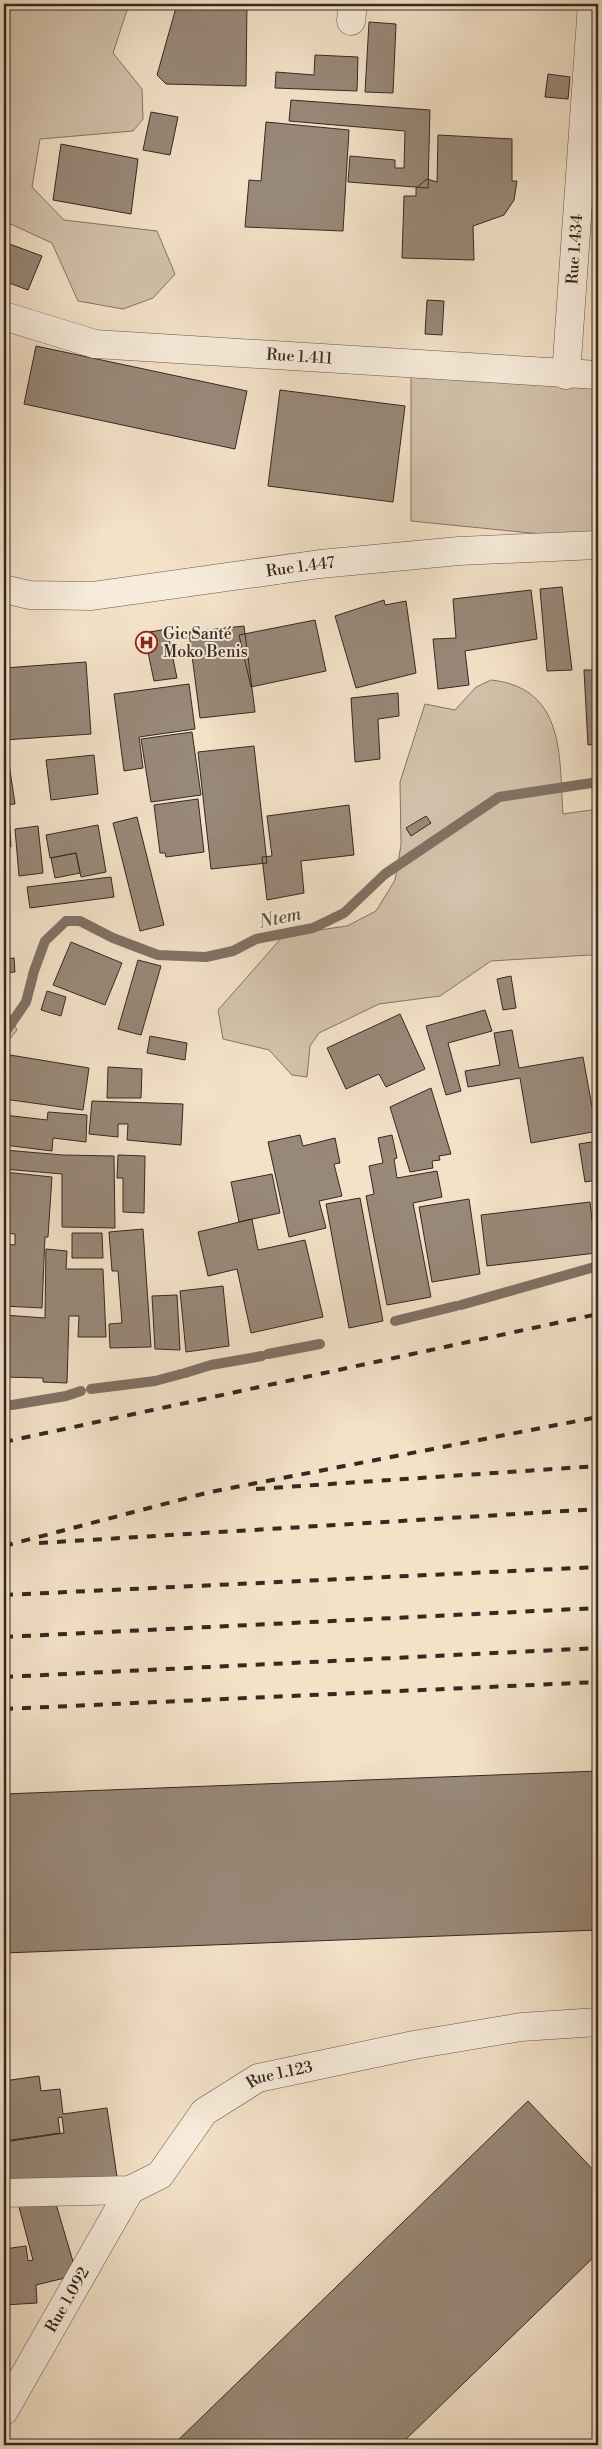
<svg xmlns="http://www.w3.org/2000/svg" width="602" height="2449" font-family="'Libre Bodoni',serif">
	<rect width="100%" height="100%" fill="#f3e1c8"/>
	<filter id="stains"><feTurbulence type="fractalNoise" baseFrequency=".004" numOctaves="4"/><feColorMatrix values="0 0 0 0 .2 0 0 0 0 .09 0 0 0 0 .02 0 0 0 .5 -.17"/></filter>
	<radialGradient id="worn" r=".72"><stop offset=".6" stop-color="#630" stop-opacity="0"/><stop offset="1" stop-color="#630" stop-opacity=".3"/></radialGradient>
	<!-- green -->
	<path fill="#d3c2ac" stroke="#847567" d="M4 4H129L113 53 142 89 143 119 133 131 40 139 32 187 64 220 157 231 175 274 153 298 123 309 78 301 52 243 4 221Z
		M411 377 598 386V533L571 537 411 521Z
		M491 680C566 688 559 757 563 814L598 809V957L590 955 491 961 440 996 379 1004 319 1033 310 1046 307 1077 292 1075 269 1050 223 1039 218 1010 284 935 347 926 376 911 395 880 401 845 400 782 425 704 455 710 476 687Z
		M4 1008 7 1009 17 1030 4 1046Z"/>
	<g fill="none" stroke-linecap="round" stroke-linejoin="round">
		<!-- stream -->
		<path stroke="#817164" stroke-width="10" d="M4 1034 26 1002 34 971 45 941 66 921H80L113 938 158 955 206 957 233 951 256 939 313 928 344 913 385 874 499 797 598 782
			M461 1305 598 1266
			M395 1321 456 1306
			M268 1354 320 1344
			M185 1373 211 1365 262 1356
			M91 1389 155 1381 181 1374
			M12 1405 66 1396 81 1391
			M4 1407H5"/>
	</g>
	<!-- building -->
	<path fill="#988878" stroke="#362822" d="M177 4H247L246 86 166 84 157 75Z
		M369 22 396 24 393 93 365 92Z
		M315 55 358 57 357 91 275 88 276 72 314 75Z
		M548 74 570 77 568 99 545 97Z
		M291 100 430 110 428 188 348 182 350 156 395 160V168H404L405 131 289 121Z
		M151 112 178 117 170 155 143 150Z
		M266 122 349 130 343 231 245 227 249 180 261 181Z
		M438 135 512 139V181H517L514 200 504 215 473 226 474 260 402 258 404 196H416V188L427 179 437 182Z
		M61 144 138 159 131 214 53 200Z
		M4 242 42 256 28 290 4 281Z
		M427 300 444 301 442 335 425 334Z
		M36 346 247 391 235 449 24 404Z
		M280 390 405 406 393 502 268 486Z
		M562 587 572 670 547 671 540 589Z
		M531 590 537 639 465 651 469 685 438 689 433 639 456 638 453 599Z
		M384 600 385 605 406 601 416 673 356 688 335 616Z
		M315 620 326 671 251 687 239 635Z
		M244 626 255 712 200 718 189 632Z
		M167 629 177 678 154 681 144 633Z
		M86 662 91 734 4 740V668Z
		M584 670H598V744L588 745Z
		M189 684 195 729 139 737 143 768 124 771 114 694Z
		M398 693 399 716 378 719 380 759 355 762 351 698Z
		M192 732 201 795 151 802 141 739Z
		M254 746 267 863 211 869 198 752Z
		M94 755 98 794 51 800 46 760Z
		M9 764 15 804 4 805V765Z
		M198 799 204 852 166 857 165 853H160L154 805Z
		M349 805 354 855 301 861 304 893 267 900 262 857 272 856 267 816Z
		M9 813 11 847H4V814Z
		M426 816 431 823 411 836 406 828Z
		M137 817 164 925 140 931 113 823Z
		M98 825 106 872 81 877 76 853 50 858 46 835Z
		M38 826 43 873 19 876 15 829Z
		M76 853 80 873 55 878 51 858Z
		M111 877 114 897 30 908 27 887Z
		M71 942 122 963 105 1005 53 985Z
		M14 958 15 972 4 973V959Z
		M138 960 161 966 141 1035 118 1029Z
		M511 976 516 1008 503 1010 497 979Z
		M47 991 66 997 61 1016 41 1010Z
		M485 1010 492 1031 448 1043 461 1091 446 1095 426 1026Z
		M400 1014 425 1069 386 1087 379 1074 346 1089 327 1048Z
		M512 1030 519 1068 583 1057 592 1107 598 1105V1131L531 1143 520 1078 468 1087 465 1071 500 1065 494 1033Z
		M150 1036 187 1043 185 1060 147 1053Z
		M10 1055 89 1068 83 1110 4 1099Z
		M108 1067 142 1069 141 1098H107Z
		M431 1088 451 1154 439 1156 440 1160 432 1161 433 1168 410 1172 390 1107Z
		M92 1101 183 1104 181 1145 127 1140 128 1124H118V1137L89 1134Z
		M48 1112 87 1115 86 1142 53 1138 52 1151 4 1145V1115L47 1120Z
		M300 1135 303 1146 335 1138 340 1163 334 1164 342 1196 319 1201 326 1228 289 1237 268 1142Z
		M392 1135 397 1158 394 1159 397 1178 437 1171 442 1197 413 1203 431 1297 387 1305 366 1196 374 1194 369 1166 383 1163 378 1138Z
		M598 1141V1180L585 1182 579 1144Z
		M4 1150 63 1155 114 1156 115 1228 62 1227V1174L4 1169Z
		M118 1155 145 1156 144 1213 123 1212V1178H117Z
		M4 1172 52 1177 48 1237H45L42 1308 4 1306V1244L15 1245V1234L4 1233Z
		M272 1174 280 1213 239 1222 231 1182Z
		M598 1194V1246L593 1195Z
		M360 1198 383 1321 349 1328 326 1204Z
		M469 1199 480 1274 432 1282 419 1207Z
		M590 1202 596 1253 487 1266 481 1215Z
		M252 1219 258 1250 305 1240 323 1317 251 1333 237 1269 208 1276 198 1232Z
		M143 1229 151 1347 110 1348 109 1324 122 1323 118 1271H112L109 1232Z
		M72 1233H102L103 1258H72Z
		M46 1249 67 1251 66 1269H103L106 1337H78L79 1316H69L67 1383 43 1382V1378L4 1377V1315L45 1318Z
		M223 1286 229 1346 186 1352 180 1291Z
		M177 1295 180 1350 155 1349 152 1296Z
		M598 1771V1930L4 1953V1794Z
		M39 2076 41 2091 60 2089 63 2114 107 2108 118 2184 11 2193 4 2142 64 2133 62 2117 58 2118 60 2133 4 2141V2081Z
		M528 2101 598 2175V2253L400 2445H173Z
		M53 2194 77 2275 36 2285 37 2303 4 2305V2249L26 2246 28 2261 33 2260 18 2203Z"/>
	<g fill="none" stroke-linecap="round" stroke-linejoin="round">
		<defs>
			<g id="street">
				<path d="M351 21 353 4"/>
				<path id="s1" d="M4 316 95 344 598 375"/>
				<path id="s2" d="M566 375 592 4"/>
				<path id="s3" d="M4 589 29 595 92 596 320 564 459 551 598 545"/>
				<path id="s4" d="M4 2193 130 2190 160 2175 204 2112 258 2078 414 2045 521 2027 598 2022"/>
				<path id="s5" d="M4 2411 130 2190"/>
			</g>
		</defs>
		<!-- street casing -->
		<use href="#street" stroke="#65564c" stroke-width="29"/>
		<!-- street -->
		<use href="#street" stroke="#f7ecdb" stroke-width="28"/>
		<!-- rail -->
		<path stroke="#362822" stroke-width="4" stroke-dasharray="9 9" stroke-linecap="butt" d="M4 1442 598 1314
			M256 1489 598 1466
			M39 1543 598 1509
			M4 1546 210 1492 598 1417
			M4 1595 598 1567
			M4 1637 598 1608
			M4 1677 598 1648
			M4 1709 598 1682"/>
	</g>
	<!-- icons -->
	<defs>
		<symbol id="hospital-ring" viewBox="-11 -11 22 22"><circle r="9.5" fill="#f7ecdb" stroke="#8f2418" stroke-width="1.5"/><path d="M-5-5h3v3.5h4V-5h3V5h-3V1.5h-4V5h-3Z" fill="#8f2418"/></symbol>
	</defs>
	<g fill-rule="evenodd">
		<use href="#hospital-ring" x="134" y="630" width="25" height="25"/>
	</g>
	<g text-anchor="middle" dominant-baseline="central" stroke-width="4" stroke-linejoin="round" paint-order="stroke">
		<!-- street labels -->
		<g font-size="16" fill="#362822" stroke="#f7ecdb">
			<text stroke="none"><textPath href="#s2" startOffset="126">Rue 1.434</textPath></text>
			<text stroke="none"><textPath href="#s1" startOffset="300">Rue 1.411</textPath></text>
			<text stroke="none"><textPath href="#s3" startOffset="299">Rue 1.447</textPath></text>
			<text stroke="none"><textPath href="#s4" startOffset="322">Rue 1.123</textPath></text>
			<text stroke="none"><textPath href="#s5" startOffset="128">Rue 1.092</textPath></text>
		</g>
		<!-- poi labels -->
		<g font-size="16" fill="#362822" stroke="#f7ecdb" text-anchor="start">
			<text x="163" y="634">Gic Santé<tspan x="163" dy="18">Moko Benis</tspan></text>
		</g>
		<!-- water labels -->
		<g font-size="18" font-style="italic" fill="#5c4d43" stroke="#f7ecdb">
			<text transform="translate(280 918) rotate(-12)">Ntem</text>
		</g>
	</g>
	<!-- margin -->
	<rect width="602" height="2449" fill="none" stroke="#f3e1c8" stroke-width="20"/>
	<rect x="5" y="5" width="592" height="2439" fill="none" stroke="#362822" stroke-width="2.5"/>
	<rect x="10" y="10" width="582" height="2429" fill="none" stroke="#362822"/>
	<rect width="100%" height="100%" filter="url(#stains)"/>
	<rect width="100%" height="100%" fill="url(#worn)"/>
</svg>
